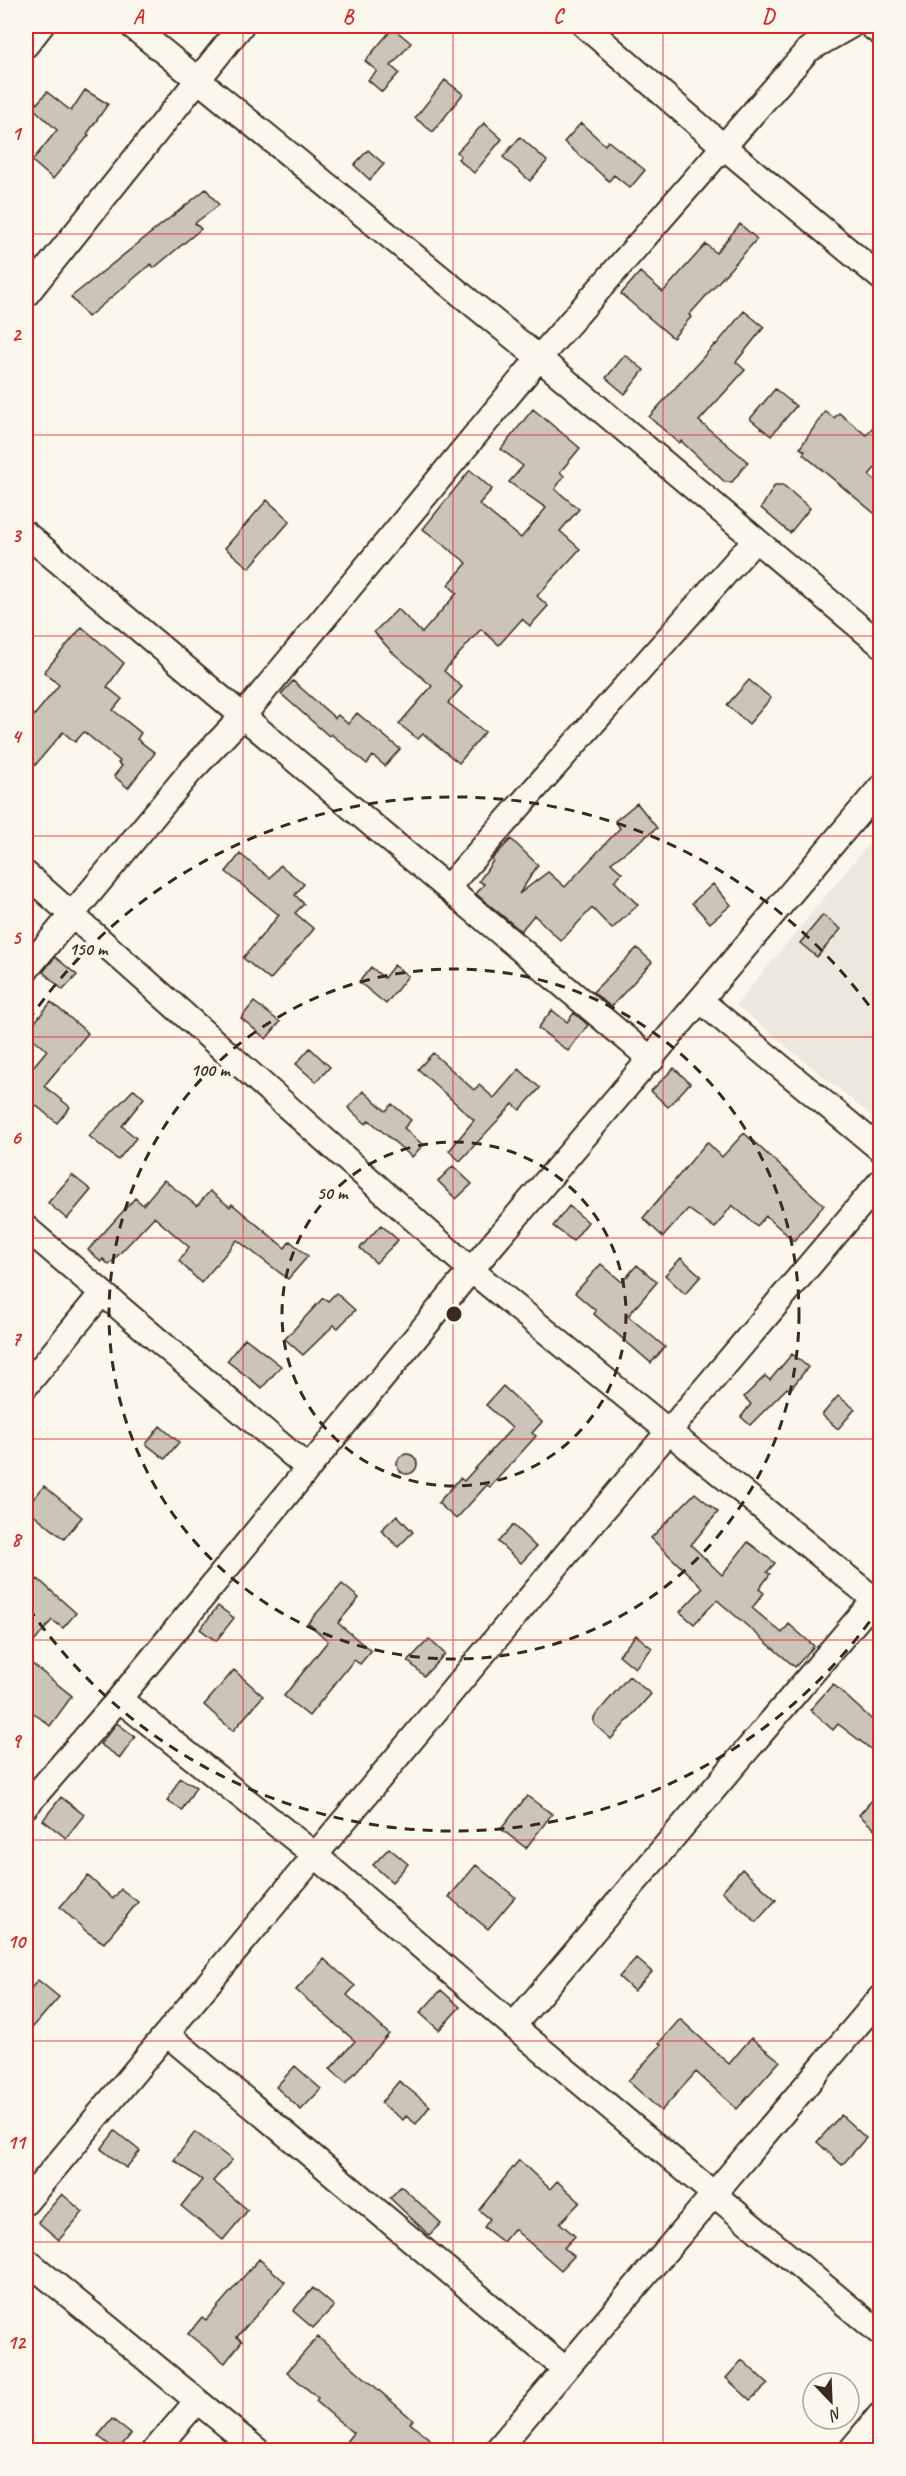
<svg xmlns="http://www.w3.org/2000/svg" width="906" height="2476" font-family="Caveat,sans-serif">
	<rect width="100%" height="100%" fill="#fbf7ec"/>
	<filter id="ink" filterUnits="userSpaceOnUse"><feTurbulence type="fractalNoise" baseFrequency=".0167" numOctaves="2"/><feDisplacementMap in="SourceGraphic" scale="12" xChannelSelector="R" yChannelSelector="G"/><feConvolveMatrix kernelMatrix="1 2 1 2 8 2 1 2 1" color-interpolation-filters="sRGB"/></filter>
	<g filter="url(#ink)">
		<!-- built -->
		<path fill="#ede8dd" d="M880 830V1123L736 1005Z"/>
		<!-- building -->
		<path fill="#ccc4b9" stroke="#3b2a1e" stroke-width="1.5" d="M393 28 411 43 391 66 399 73 382 92 368 80 377 71 365 61Z
			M445 80 463 94 433 132 415 118Z
			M85 90 108 104 87 134 89 135 53 179 32 161 57 130 33 108 47 92 71 111Z
			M484 123 502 139 474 173 458 159 461 156 457 152Z
			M581 123 605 145 608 141 645 170 630 188 614 175 609 181 564 142Z
			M520 137 547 161 530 181 503 157Z
			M368 150 384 164 370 180 354 165Z
			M206 189 219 205 195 223 201 229 154 268 151 264 88 317 71 297Z
			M740 224 757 239 689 315 691 317 673 338 621 294 640 272 663 292 706 244 716 253Z
			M744 311 764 327 736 362 745 370 699 421 748 462 732 482H725L681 441 679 443 649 417 715 344 716 345Z
			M625 355 644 370 625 394 606 378Z
			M775 389 796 406 771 436 750 419Z
			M533 409 580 448 560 472 564 476 555 489 579 509 560 531 580 549 537 596 548 606 530 626 522 619 499 645 481 629 444 671 462 687 448 703 485 732 459 763 423 734 418 739 399 724 432 686 391 651 374 632 398 609 422 633 457 593 448 585 467 563 423 529 470 470 492 489 479 504 521 538 546 508 509 482 523 466 501 449Z
			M825 411 834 418 839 413 866 435 880 419V462L869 475 880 484V518L803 454 805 451 800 448Z
			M775 485H783L810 508 790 533 761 508Z
			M267 500 290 521 249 568 225 548Z
			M82 627 124 663 107 687 122 699 113 710 141 733 137 739 155 753 128 788 114 776 122 766 118 763 120 761 84 732 75 742 63 732 26 776V711L33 717 59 685 44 672Z
			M749 680 771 698 749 724 727 705Z
			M293 681 335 718 338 715 348 724 357 713 400 749 385 766 373 756 367 764 331 734 329 736 281 694Z
			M637 803 657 828 611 863 622 873 614 881 638 905 612 929 592 908 561 941 534 915 521 931 476 894 484 884 479 881 493 861 492 859 511 839 538 865 519 894 548 872 565 887 620 828 615 821Z
			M240 854 270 878 280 865 304 884 295 895 304 904 295 913 314 929 270 980 243 958 279 915 226 872Z
			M713 884 731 905 710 923 692 903Z
			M823 915 841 929 817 957 800 943Z
			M637 948 652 962 611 1007 593 992Z
			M55 957 77 975 63 990 43 972Z
			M394 965 408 976 386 1004 359 982 371 967 384 978Z
			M51 1002 88 1033 44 1086 70 1107 57 1123 32 1102 26 1109V1071L28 1073 47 1050 26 1033Z
			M254 1002 280 1022 266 1039 241 1018Z
			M552 1010 567 1022 574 1013 588 1025 568 1051 538 1028Z
			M310 1048 330 1067 316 1082 296 1064Z
			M433 1053 474 1090 479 1085 494 1098 519 1069 540 1088 520 1110 513 1104 460 1161 449 1151 474 1120 418 1069Z
			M674 1068 690 1083 668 1107 651 1091Z
			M134 1089 144 1098 122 1126 136 1138 118 1160 89 1136Z
			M363 1091 386 1111 392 1104 411 1120 404 1128 423 1145 412 1157 369 1120 366 1124 348 1108Z
			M744 1133 824 1205 794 1241 766 1216 757 1226 732 1205 715 1228 688 1209 663 1237 643 1218 707 1142 722 1157Z
			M453 1166 472 1184 456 1199 438 1181Z
			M72 1175 91 1190 67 1219 48 1203Z
			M164 1180 197 1206 210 1191 230 1207 232 1204 285 1248 290 1241 308 1256 288 1279 237 1240 201 1283 179 1261 189 1247 154 1217 109 1265 103 1259 101 1262 88 1250 135 1198 143 1205Z
			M569 1206 588 1222 573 1241 553 1226Z
			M381 1225 398 1240 376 1263 360 1248Z
			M681 1258 701 1276 685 1294 665 1275Z
			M601 1264 622 1282 637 1265 657 1282 628 1316 665 1347 651 1363 594 1314 596 1311 575 1293Z
			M336 1293 355 1310 338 1328 334 1325 303 1355 285 1339 323 1298 328 1301Z
			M245 1338 281 1366 262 1388 227 1361Z
			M792 1354 808 1367 790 1390 787 1388 750 1425 741 1417 751 1404 744 1397 765 1376 770 1380Z
			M503 1386 542 1422 532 1433 536 1436 490 1487 487 1485 456 1519 438 1503 460 1478 464 1481 512 1428 486 1405Z
			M838 1396 855 1409 838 1429 822 1415Z
			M160 1426 179 1442 165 1459 146 1444Z
			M397 1464a10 10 0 1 1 20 0a10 10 0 1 1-20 0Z
			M44 1486 82 1517 64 1539 26 1508Z
			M695 1493 718 1512 691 1545 722 1575 748 1542 775 1563 767 1572 770 1574 759 1589 764 1593 752 1608 782 1633 789 1624 814 1646 795 1667 717 1600 694 1624 680 1612 703 1588 651 1538Z
			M397 1515 413 1532 398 1547 381 1530Z
			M513 1525 536 1547 521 1563 498 1542Z
			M38 1579 76 1613 63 1628 52 1620 26 1652V1593Z
			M342 1584 359 1598 338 1623 371 1651 360 1664 354 1660 309 1716 284 1696 328 1641 308 1623Z
			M218 1606 234 1618 216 1641 200 1629Z
			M636 1635 652 1648 635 1668 619 1655Z
			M429 1639 445 1654 424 1676 408 1661Z
			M26 1659 72 1696 50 1726 26 1707Z
			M234 1670 263 1696 233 1731 204 1705Z
			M629 1676 651 1694 611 1739 594 1724V1717Z
			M833 1684 880 1727V1756L838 1724 833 1730 810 1710Z
			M117 1723 135 1737 120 1758 100 1744Z
			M180 1778 196 1787 182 1810 167 1801Z
			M880 1791V1834L859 1815Z
			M527 1796 552 1814 526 1848 501 1829Z
			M61 1797 84 1815 66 1838 43 1820Z
			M389 1848 408 1864 392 1882 373 1865Z
			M476 1865 515 1897 488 1929 449 1897Z
			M742 1869 776 1900 756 1922 722 1891Z
			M88 1876 113 1899 121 1889 138 1902 104 1943 87 1932 60 1907Z
			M636 1958 652 1972 634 1991 619 1977Z
			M324 1959 355 1986 347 1995 389 2034 346 2083 330 2069 355 2041 296 1990Z
			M38 1980 59 1997 26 2035V1994Z
			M441 1990 460 2007 439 2030 420 2013Z
			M680 2019 729 2064 751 2038 780 2061 737 2109 696 2072 661 2111 628 2081 661 2045 659 2043Z
			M295 2066 321 2089 301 2110 276 2087Z
			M399 2081 430 2106 416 2124 406 2116 403 2120 381 2103Z
			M841 2115 866 2138 842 2165 817 2142Z
			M115 2131 140 2151 126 2168 101 2149Z
			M195 2132 232 2160 213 2181 248 2210 223 2240 181 2206 202 2180 174 2160Z
			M519 2160 550 2189 557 2181 580 2202 560 2223 575 2236 564 2248 574 2256 561 2270 514 2229 503 2242 484 2227 490 2219 479 2210Z
			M401 2186 441 2223 429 2235 390 2198Z
			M62 2194 83 2212 59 2240 38 2222Z
			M259 2259 285 2282 237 2337 242 2341 225 2363 188 2334 202 2317 206 2320Z
			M313 2288 334 2306 313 2328 293 2311Z
			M318 2337 413 2420 410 2423 444 2451H355L345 2443 353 2433 316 2401 318 2398 287 2372Z
			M742 2360 768 2384 750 2400 726 2378Z
			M112 2419 131 2434 117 2451 98 2436Z"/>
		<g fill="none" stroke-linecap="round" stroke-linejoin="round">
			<defs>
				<path id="minor" d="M132 26 539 358 880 644
					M585 26 724 147 880 277
					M871 26 880 33
					M26 45 41 26
					M26 295 241 26
					M26 534 652 1060
					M26 874 471 1270 880 1604
					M447 888 755 540
					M26 970 189 773 243 716 539 358 808 50 850 26
					M701 1001 880 1149
					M26 1228 308 1468
					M26 1386 102 1293
					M119 1699 315 1855 513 2026 880 2333
					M26 1806 119 1699 471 1270 880 788
					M513 2026 880 1593
					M167 2034 565 2369
					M26 2202 669 1431 880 1182
					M26 2260 257 2450
					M155 2450 197 2401
					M497 2450 880 1998
					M851 2450 880 2415"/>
			</defs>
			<!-- minor casing -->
			<use href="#minor" stroke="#3b2a1e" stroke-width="28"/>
			<!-- minor -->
			<use href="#minor" stroke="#fbf7ec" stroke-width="24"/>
		</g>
	</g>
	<!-- grid -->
	<path fill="none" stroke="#d62828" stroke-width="1.5" stroke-opacity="0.55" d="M243 26V2450M453 26V2450M663 26V2450M26 234H880M26 435H880M26 636H880M26 836H880M26 1037H880M26 1238H880M26 1439H880M26 1640H880M26 1840H880M26 2041H880M26 2242H880"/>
	<!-- distance rings -->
	<g fill="none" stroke="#3b2a1e" stroke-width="3" stroke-dasharray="10 8">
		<circle cx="454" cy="1314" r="172"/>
		<circle cx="454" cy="1314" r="345"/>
		<path d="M880 1607A517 517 0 0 1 28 1607M28 1021A517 517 0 0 1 880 1021"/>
	</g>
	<circle cx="454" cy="1314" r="9" fill="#3b2a1e" stroke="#fbf7ec" stroke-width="3"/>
	<g font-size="18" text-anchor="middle" font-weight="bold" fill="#3b2a1e" stroke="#fbf7ec" stroke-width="6" stroke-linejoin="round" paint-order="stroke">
		<text x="88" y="955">150 m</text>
		<text x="210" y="1076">100 m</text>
		<text x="332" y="1199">50 m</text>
	</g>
	<!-- margin -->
	<rect width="906" height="2476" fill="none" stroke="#fbf7ec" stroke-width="66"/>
	<!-- north arrow -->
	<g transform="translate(831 2401) rotate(157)"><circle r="28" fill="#fbf7ec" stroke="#aea59a" stroke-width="1.5"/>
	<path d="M0-4.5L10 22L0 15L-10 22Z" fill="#3b2a1e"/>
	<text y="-9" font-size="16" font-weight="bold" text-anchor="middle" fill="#3b2a1e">N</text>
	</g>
	<rect x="33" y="33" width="840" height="2410" fill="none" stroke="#d62828" stroke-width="2"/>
	<g font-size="20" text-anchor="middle" font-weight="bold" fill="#d62828">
		<text x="138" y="23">A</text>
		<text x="348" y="23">B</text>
		<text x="558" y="23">C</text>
		<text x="768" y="23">D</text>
		<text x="16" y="140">1</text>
		<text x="16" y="341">2</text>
		<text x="16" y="542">3</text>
		<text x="16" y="743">4</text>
		<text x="16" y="944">5</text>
		<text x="16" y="1144">6</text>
		<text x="16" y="1345">7</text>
		<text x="16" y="1546">8</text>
		<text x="16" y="1747">9</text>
		<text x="16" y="1948">10</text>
		<text x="16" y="2149">11</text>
		<text x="16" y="2349">12</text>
	</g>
</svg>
